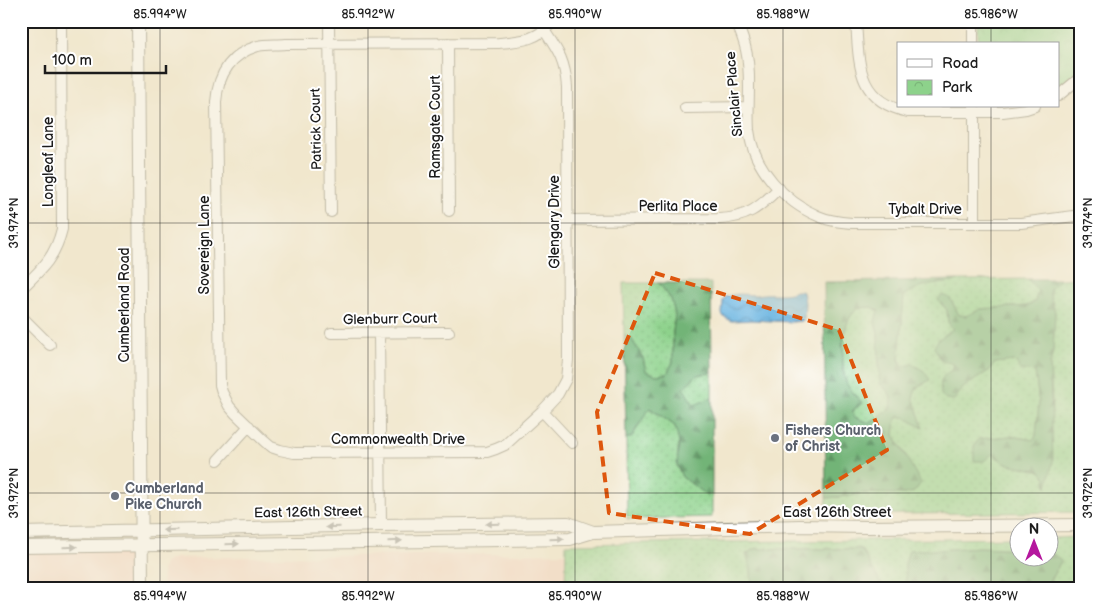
<svg xmlns="http://www.w3.org/2000/svg" width="1102" height="609" font-family="'Balsamiq Sans',sans-serif">
	<defs>
		<pattern id="grass-dots" width="8" height="8" patternUnits="userSpaceOnUse" patternTransform="scale(1.25)"><rect width="8" height="8" fill="#8dd28b"/><path d="M2 2h.1M6 6h.1" fill="none" stroke="#79b477" stroke-width="1.8" stroke-linecap="round"/></pattern>
		<pattern id="forest-firs" width="22" height="20" patternUnits="userSpaceOnUse" patternTransform="scale(1.25)"><rect width="22" height="20" fill="#72b477"/><path d="M5 1l3.5 6h-7zM16 11l3.5 6h-7z" fill="#5d9261"/></pattern>
		<pattern id="park-crowns" width="20" height="18" patternUnits="userSpaceOnUse" patternTransform="scale(1.25)"><rect width="20" height="18" fill="#8dd28b"/><path d="M2 6a3 3 0 1 1 6 0M12 15a3 3 0 1 1 6 0" fill="none" stroke="#79b477"/></pattern>
		<pattern id="water-waves" width="16" height="10" patternUnits="userSpaceOnUse" patternTransform="scale(1.25)"><rect width="16" height="10" fill="#66b2df"/><path d="M0 5q4-4 8 0t8 0" fill="none" stroke="#5898bf"/></pattern>
	</defs>
	<rect width="100%" height="100%" fill="#fff"/>
	<filter id="ink" filterUnits="userSpaceOnUse"><feTurbulence type="fractalNoise" baseFrequency=".02" numOctaves="2"/><feDisplacementMap in="SourceGraphic" scale="10" xChannelSelector="R" yChannelSelector="G"/><feConvolveMatrix kernelMatrix="1 2 1 2 8 2 1 2 1" color-interpolation-filters="sRGB"/></filter>
	<filter id="wash" filterUnits="userSpaceOnUse"><feTurbulence type="fractalNoise" baseFrequency=".0096" numOctaves="4" result="noise"/><feDisplacementMap in="SourceGraphic" scale="20" xChannelSelector="R" yChannelSelector="G"/><feGaussianBlur stdDeviation="1.12" result="paint"/><feColorMatrix in="noise" values="0 0 0 0 0 0 0 0 0 0 0 0 0 0 0 0 0 1.4 0 .05"/><feComposite in="paint" operator="in"/></filter>
	<g filter="url(#wash)">
		<rect width="100%" height="100%" fill="#f1e7cd"/>
		<!-- built -->
		<path fill="#f4d3c1" d="M121 550 132 555 133 588H21V552Z
			M566 553 565 588H162V570L164 563 175 558Z"/>
		<!-- grass -->
		<path fill="url(#grass-dots)" stroke="#547754" d="M1081 278V512L827 515 826 498 850 496 863 493 906 494 907 457 894 435 896 418 904 417 922 427 913 397 917 387 902 367 899 358 904 294 922 286 952 282 958 280 1028 279 1038 290 1035 302 1027 306 981 309 966 316 959 315 950 298 938 300 947 310 948 322 953 330 946 333 951 363 954 365 952 370 946 374 954 400 963 387 990 370 995 363 1014 360 1018 365 1035 371 1039 403 1036 436 1033 440 1011 436 979 439 975 461 992 454C1007 464 1023 468 1041 471L1046 478V485L1051 438 1052 400 1050 364 1053 351 1055 312 1050 295V288L1057 283 1060 279Z
			M623 283H659L671 299 675 314 673 332V362L667 374 655 375 646 371 643 358 631 338 624 335Z
			M872 307 879 311 875 322 878 333 880 384C891 394 892 394 890 409L870 423 856 418 851 413 853 410 862 403C857 397 848 389 846 382 841 368 842 337 847 324 849 317 853 313 858 308Z
			M712 371V398L694 406 683 388 697 375 709 373Z
			M649 408 675 426 679 442 677 465 682 477 707 495 712 494V517L627 519 626 439 632 437Z
			M1081 537V588H1046L1061 561 1050 551V538Z
			M1019 538V549L980 547 938 550H909L905 564 906 588H881V584L861 549H754L746 554 751 569 752 588H565L566 544Z"/>
		<!-- forest -->
		<path fill="url(#forest-firs)" stroke="#47684a" fill-rule="evenodd" d="M1028 279H1060L1057 283 1050 289V295L1055 312 1053 351 1050 364 1053 461 1047 487 1046 478 1041 471 1004 463 1001 460 992 454 984 461H974V446L979 439 1011 436 1033 440 1036 436 1039 403 1035 371 1020 370 1018 365 1014 361 995 363 990 370 964 387 954 400 946 399 941 395C940 381 940 377 952 370L954 365 951 363 942 361 934 347 939 339 953 329 948 322 947 310 938 300 942 295 950 298 959 315 966 316 981 309 1027 306 1035 302 1038 291Z
			M958 280 952 282 922 286 904 295 899 359 902 367 912 364 924 371 930 380 917 387 913 397 923 428 904 417 896 418 894 435 921 483 914 492 906 494 863 493 850 496 826 498 824 282ZM872 307 879 311 877 314 875 322 878 333 880 384C891 394 893 395 890 409L870 423 856 418 852 413 853 410 862 403C858 398 848 388 846 382 841 369 842 336 847 324 849 317 853 313 858 308Z
			M659 283H711L712 371 709 373 697 375 683 388 694 405 712 398V494L707 495 682 477 677 465 679 442 675 426 650 408 638 426 632 437 626 439 624 335 631 338 643 358 646 371 656 375 667 374 673 362V332L675 314 671 299Z
			M980 547 1019 549 1020 556H1050V551L1061 561 1046 588H906L905 564 909 550H938Z
			M755 549H861L881 584V588H752L751 569 746 554Z"/>
		<!-- park -->
		<path fill="url(#park-crowns)" stroke="#547754" d="M978 21H1081V71L1075 79 1058 90V44H978Z"/>
		<!-- water -->
		<path fill="url(#water-waves)" stroke="#41677e" d="M796 291H801L803 292 805 303 804 319 801 321 792 322 752 320 731 321 724 317 722 314 723 301 725 297C735 292 746 295 756 295 757 295 763 294 764 294 775 293 786 296 796 291Z"/>
	</g>
	<g filter="url(#ink)">
		<g fill="none" stroke-linecap="round" stroke-linejoin="round">
			<defs>
				<path id="minor" d="M329 21 331 212
					M736 21C740 31 744 40 746 50 752 76 747 104 749 130 753 168 785 202 818 216 829 221 840 222 852 223H1021L1081 215
					M856 21C859 65 857 101 908 112H1003L1026 109 1035 106
					M973 21V44
					M544 30C558 51 565 60 567 87L568 360 566 379 558 394 542 411 505 445 496 449 487 452 294 453 280 450 271 447 264 441 236 414 229 406 222 392 220 385 216 102C218 75 230 54 258 46 267 44 277 45 286 44L499 43C522 41 538 40 553 21
					M448 43 449 211
					M1058 96 1081 77
					M974 107V223
					M685 108 748 107
					M568 220 718 219C747 218 759 208 779 188
					M21 289C41 270 55 258 62 229L61 21
					M21 316 50 345
					M331 333 449 332
					M379 333 381 525
					M542 411 572 443
					M218 460 249 426"/>
				<path id="major" d="M138 21 142 588
					M21 533 381 525 568 523 593 532
					M21 547 570 539 593 532 800 526 867 527 1081 525"/>
			</defs>
			<!-- minor casing -->
			<use href="#minor" stroke="#868274" stroke-width="12"/>
			<!-- major casing -->
			<use href="#major" stroke="#868274" stroke-width="14"/>
			<!-- minor -->
			<use href="#minor" stroke="#fff" stroke-width="10"/>
			<!-- major -->
			<use href="#major" stroke="#fff" stroke-width="12"/>
		</g>
		<!-- one-way arrows -->
		<defs><path id="oneway-solid" d="M-6-.8H1V-3.2L6.5 0L1 3.2V.8H-6Z" transform="scale(1.25)"/></defs>
		<g fill="#999">
			<use href="#oneway-solid" transform="translate(493 524) rotate(179)"/>
			<use href="#oneway-solid" transform="translate(333 527) rotate(179)"/>
			<use href="#oneway-solid" transform="translate(170 530) rotate(179)"/>
			<use href="#oneway-solid" transform="translate(557 539) rotate(-1)"/>
			<use href="#oneway-solid" transform="translate(395 541) rotate(-1)"/>
			<use href="#oneway-solid" transform="translate(232 544) rotate(-1)"/>
			<use href="#oneway-solid" transform="translate(70 547) rotate(-1)"/>
		</g>
	</g>
	<!-- marked area -->
	<path d="M0 0H1102V609H0ZM655 273 839 330 887 450 750 534 609 513 597 412Z" fill="#f1e7cd" fill-opacity=".55" fill-rule="evenodd"/>
	<path fill="none" stroke="#de560d" stroke-width="4" stroke-dasharray="10 6" stroke-linejoin="round" d="M655 273 839 330 887 450 750 534 609 513 597 412Z"/>
	<!-- ticks -->
	<path fill="none" stroke="#1c1c1c" stroke-width="1" stroke-opacity="0.45" d="M160 21V588M368 21V588M575 21V588M783 21V588M991 21V44M991 106V588M21 223H1081M21 493H1081"/>
	<!-- markers -->
	<g fill="#6b7280" stroke="#fff" stroke-width="2">
		<circle cx="775" cy="438" r="5"/>
		<circle cx="115" cy="496" r="5"/>
	</g>
	<g text-anchor="middle" dominant-baseline="central" stroke-width="4" stroke-linejoin="round" paint-order="stroke">
		<!-- street labels -->
		<g font-size="14" fill="#1c1c1c" stroke="#fff">
			<text transform="translate(734 94) rotate(-95)">Sinclair Place</text>
			<text transform="translate(435 127) rotate(-90)">Ramsgate Court</text>
			<text transform="translate(316 129) rotate(-91)">Patrick Court</text>
			<text transform="translate(48 162) rotate(-90)">Longleaf Lane</text>
			<text x="678" y="206">Perlita Place</text>
			<text x="925" y="209">Tybalt Drive</text>
			<text transform="translate(554 222) rotate(-90)">Glengary Drive</text>
			<text transform="translate(204 245) rotate(-90)">Sovereign Lane</text>
			<text transform="translate(124 305) rotate(-90)">Cumberland Road</text>
			<text transform="translate(390 319) rotate(-1)">Glenburr Court</text>
			<text x="398" y="439">Commonwealth Drive</text>
			<text transform="translate(308 512) rotate(-1)">East 126th Street</text>
			<text x="837" y="512">East 126th Street</text>
		</g>
		<!-- worship labels -->
		<g font-size="14" font-weight="bold" fill="#5b616d" stroke="#fff" text-anchor="start">
			<text x="785" y="430">Fishers Church<tspan x="785" dy="16">of Christ</tspan></text>
			<text x="125" y="488">Cumberland<tspan x="125" dy="16">Pike Church</tspan></text>
		</g>
	</g>
	<!-- margin -->
	<rect width="1102" height="609" fill="none" stroke="#fff" stroke-width="55"/>
	<!-- legend -->
	<rect x="897" y="42" width="162" height="65" fill="#ffffff" stroke="#a4a4a4"/>
	<rect x="907" y="59" width="25" height="8" fill="#ffffff" stroke="#a4a4a4"/>
	<text x="942" y="68" font-size="15" fill="#1c1c1c">Road</text>
	<rect x="907" y="80" width="25" height="15" fill="url(#park-crowns)" stroke="#a4a4a4"/>
	<text x="942" y="92" font-size="15" fill="#1c1c1c">Park</text>
	<!-- north arrow -->
	<g transform="translate(1034 542)"><circle r="24" fill="#ffffff" stroke="#a4a4a4"/>
	<path d="M0-4L9 19L0 12L-9 19Z" fill="#b5179e"/>
	<text y="-8" font-size="14" font-weight="bold" text-anchor="middle" fill="#1c1c1c">N</text>
	</g>
	<!-- scale -->
	<path d="M45 65v8h121v-8" fill="none" stroke="#1c1c1c" stroke-width="2.5"/>
	<text x="52" y="65" font-size="15" fill="#1c1c1c" stroke="#ffffff" stroke-width="4" paint-order="stroke">100 m</text>
	<rect x="28" y="28" width="1046" height="554" fill="none" stroke="#1c1c1c" stroke-width="2"/>
	<g font-size="12" text-anchor="middle" fill="#1c1c1c">
		<text x="160" y="18">85.994°W</text>
		<text x="368" y="18">85.992°W</text>
		<text x="575" y="18">85.990°W</text>
		<text x="783" y="18">85.988°W</text>
		<text x="991" y="18">85.986°W</text>
		<text transform="translate(14 223) rotate(-90)" y="4">39.974°N</text>
		<text transform="translate(1088 223) rotate(-90)" y="4">39.974°N</text>
		<text transform="translate(14 493) rotate(-90)" y="4">39.972°N</text>
		<text transform="translate(1088 493) rotate(-90)" y="4">39.972°N</text>
		<text x="160" y="600">85.994°W</text>
		<text x="368" y="600">85.992°W</text>
		<text x="575" y="600">85.990°W</text>
		<text x="783" y="600">85.988°W</text>
		<text x="991" y="600">85.986°W</text>
	</g>
</svg>
